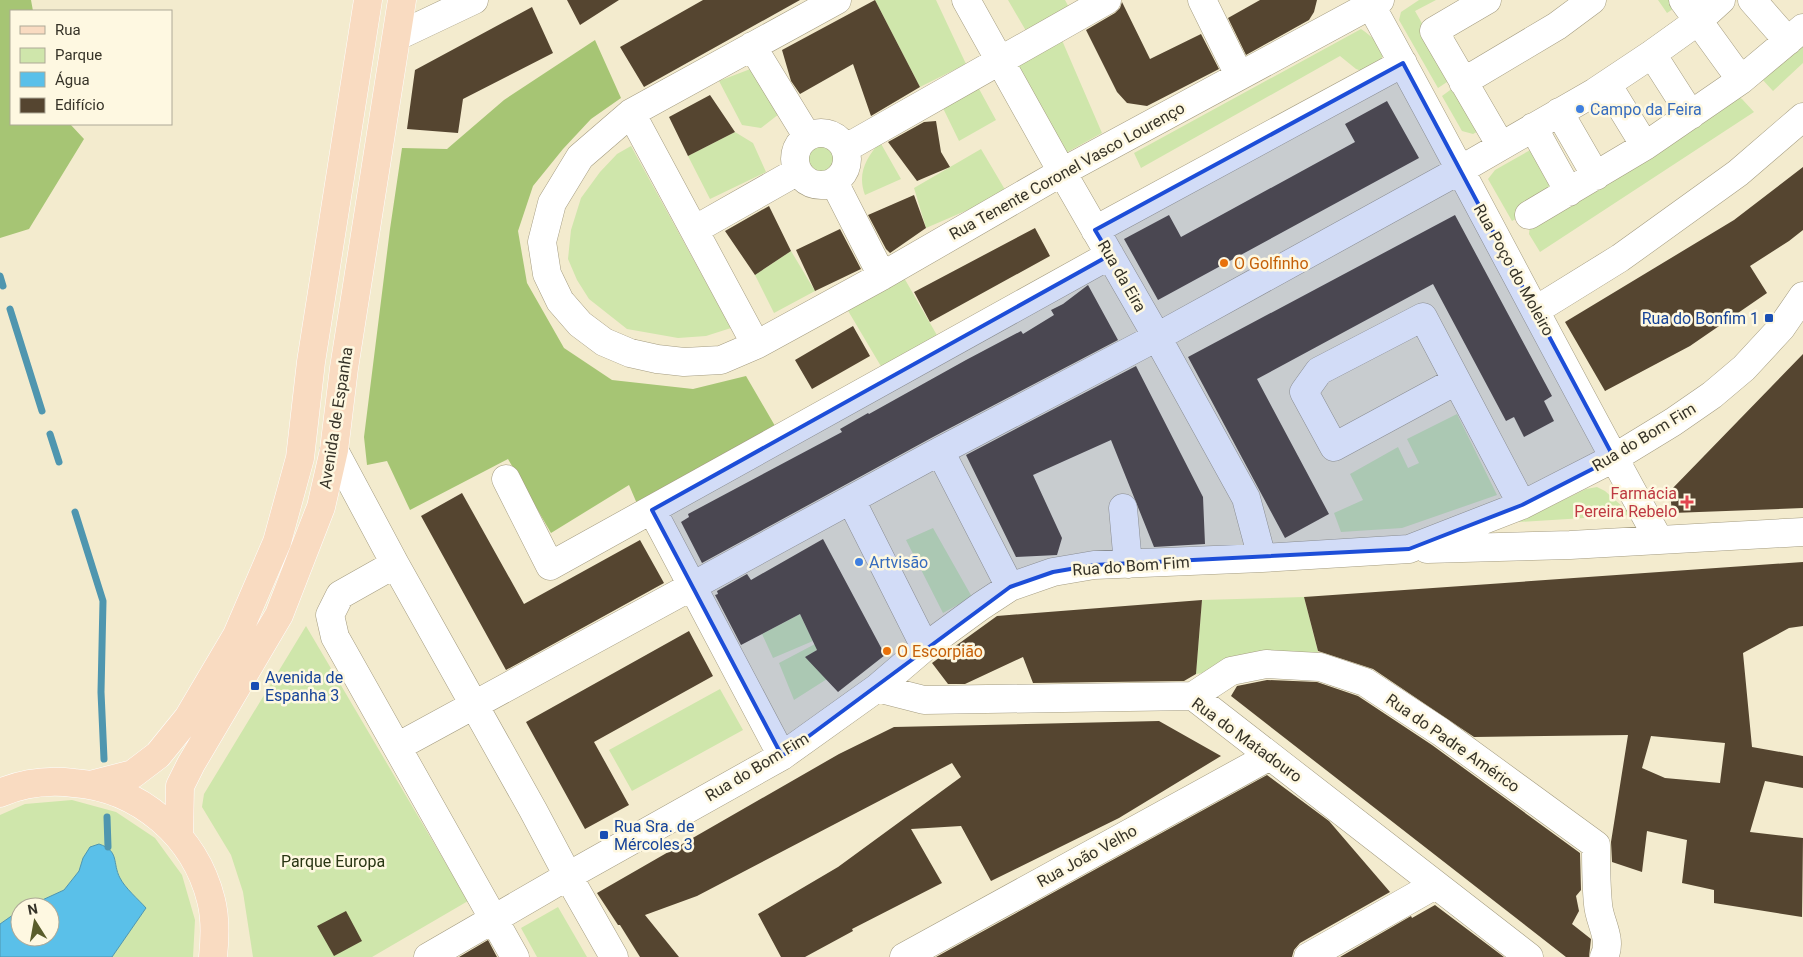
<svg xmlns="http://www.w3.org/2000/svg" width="1803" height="957" font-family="Roboto,sans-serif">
	<rect width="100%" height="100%" fill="#f3ebce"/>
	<!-- green -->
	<path fill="#cfe6ab" d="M875 0H936L966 64 920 87Z
		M1008 0H1065L1072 13 1029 36Z
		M1419 0H1436L1415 11 1453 78 1438 88 1399 20 1401 12Z
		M1658 0H1675L1679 5 1667 13Z
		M1361 29C1381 43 1394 57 1367 73L1356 69 1340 56 1141 168 1134 153Z
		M1803 32V63L1773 91 1761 78Z
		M1061 38 1102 133 1062 155 1015 66Z
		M753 68 779 114 761 128 742 125 719 81Z
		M1457 85 1482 129 1473 134 1462 131 1442 96Z
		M978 87 996 120 959 141 942 106Z
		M1732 93 1742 99 1754 112 1540 252 1529 234 1530 225Z
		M735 132 753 143 766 172 710 199 688 156Z
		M880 142 901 179 865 195C857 174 866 158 880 142Z
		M806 159a16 16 0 1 1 32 0a16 16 0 1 1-32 0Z
		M1539 145 1565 192 1512 221 1488 179 1495 170Z
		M631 146 731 328 706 336 678 338 627 329 589 299 577 280 568 259 571 230 581 198 600 172 617 154Z
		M981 149 1007 193 926 228 914 188Z
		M791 251 815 291 774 313 755 275Z
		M903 276 938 337 882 368 847 309Z
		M1457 414 1497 495 1402 528 1341 532 1334 513 1363 500 1350 474 1398 447 1408 468 1419 463 1407 439Z
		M1597 487 1605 491 1632 515 1518 522 1586 489Z
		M933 528 972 597 943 613 906 540Z
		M1304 597 1319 656 1196 674 1202 600Z
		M800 614 813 641 773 658 762 634Z
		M306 626 468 901 372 957H253L243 892 231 855 202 807 204 794Z
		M815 644 817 650 806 657 827 679 794 700 779 663Z
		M720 689 743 730 632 791 609 750Z
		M72 800 116 812 155 838 182 875 195 920 193 957H112L146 908C139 900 125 888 120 878 112 863 120 851 99 844L83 858 79 871 64 890 27 907H20V910L0 924V815L25 804Z
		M558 907 587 957H537L521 928Z"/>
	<!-- forest -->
	<path fill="#a6c574" d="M0 0H31L33 11H11V124H70L84 139 29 229 0 238Z
		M595 40 621 98 591 119 563 149 533 186 518 231 527 283 564 348 612 380 693 389 746 376 782 438 638 506 629 485 551 533 508 459 410 510 387 461 367 465 364 437 390 229 402 148 447 149 504 100Z"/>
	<!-- water -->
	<path fill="#5ac0e9" stroke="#4f96af" d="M99 844C120 851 112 863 120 878 125 888 139 900 146 908L112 957H0V924L20 910V937H50V907H27L64 890 79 871 83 858 90 847Z"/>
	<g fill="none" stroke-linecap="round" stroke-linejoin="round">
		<!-- stream -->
		<path stroke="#4f96af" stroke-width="7" d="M0 276 3 286
			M10 309 42 411
			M50 434 59 462
			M75 512 103 601 101 692 104 759
			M107 817 108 847"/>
	</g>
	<!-- building -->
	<path fill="#554530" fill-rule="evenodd" d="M567 0H619L580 25Z
		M703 0H800L644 87 620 47Z
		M875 0 920 87 871 116 853 64 800 94 791 81 782 50Z
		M1260 0H1317L1314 12 1309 20 1246 55 1228 18Z
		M1122 2 1150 59 1201 34 1219 69 1147 106 1127 103 1117 92 1086 30 1115 13 1120 8Z
		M532 7 553 53 463 99 458 133 407 129 415 70Z
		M710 95 735 132 688 156 669 117Z
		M1387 101 1419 158 1158 300 1124 239 1169 215 1181 237 1355 142 1345 124Z
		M936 121 941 152 950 167 917 181 888 142 924 122Z
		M1803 167V230L1789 241 1750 266 1767 293 1690 346 1605 391 1565 322 1734 220Z
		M914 195 926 228 890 253 886 249 868 215Z
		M769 206 791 251 755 275 725 231Z
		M1455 215 1552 396 1544 401 1554 421 1524 437 1514 417 1506 421 1433 284 1257 379 1329 514 1285 538 1188 357Z
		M1035 228 1050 256 930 322 914 292Z
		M840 229 861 269 815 291 796 250Z
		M1088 285 1118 340 933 437 702 563 681 522 689 517 688 514 842 432 840 429 868 413 869 414 966 360 1021 331 1023 334 1054 315 1051 310 1063 304Z
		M853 326 870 356 812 389 795 360Z
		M1803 354V508L1672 513 1670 491Z
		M1136 366 1203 497 1205 544 1154 547 1111 440 1033 475 1062 538 1057 555 1016 557 966 455Z
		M462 493 524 604 640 540 664 583 506 670 421 516Z
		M823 539 885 655 838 692 805 657 817 650 800 614 741 645 715 595 718 594 717 591 747 574 751 580Z
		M1803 562V626L1789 628 1743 653 1752 747 1803 756V788L1765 781 1750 832 1803 838 1802 917 1714 903V890L1682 883 1687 840 1647 831 1642 872 1612 862 1611 842 1628 735 1474 737 1373 669 1318 651 1304 597ZM1651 736 1725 743 1720 783 1665 778 1642 768Z
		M1202 600 1196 674 1184 681 1033 683 1023 657 965 684H948L932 663 997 616Z
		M689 631 713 676 594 742 629 805 585 829 526 722Z
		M1267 680 1317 682 1358 696 1432 745 1580 853 1581 890 1576 896 1579 911 1572 924 1591 939 1589 957H1566L1231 696 1237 686Z
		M1159 721 1221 756 1119 818 991 881 961 826 911 829 942 883 852 929 853 931 805 957H781L758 914 838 867 961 777 952 763 697 896 645 915 679 957H640L620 925H618L597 893 839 754 894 727Z
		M1267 775 1329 821 1390 892 1300 943 1294 950 1292 957H936Z
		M1435 905 1504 957H1340L1411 916 1412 918Z
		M346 911 362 941 334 956 317 926Z
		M488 940 497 957H459Z"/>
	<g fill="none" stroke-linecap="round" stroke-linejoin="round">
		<defs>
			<path id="minor" d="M837 0 631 113 580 157 552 203 542 242 547 274 560 301 580 324 604 342 630 353 657 359 684 362 721 360 756 345 882 276 1062 172 1380 0
				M966 0 1062 172 1157 337 1246 498 1262 558
				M1202 0 1239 75
				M1368 0C1467 179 1560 361 1659 540
				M1487 0 1434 31 1501 146
				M1752 0 1788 41
				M398 36 474 0
				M752 46 807 136
				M1652 54 1691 115
				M1741 80 1803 28
				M1463 82 1557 26 1592 0
				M1607 84 1645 146
				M1559 112 1596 176
				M631 113 756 345
				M1533 127 1569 192
				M795 159a26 26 0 1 1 52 0a26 26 0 1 1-52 0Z
				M846 148 1107 0
				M834 182 882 276
				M1529 215 1645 146 1741 80 1683 0
				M694 230 798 171
				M1095 230 1403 63
				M1536 310 1620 258 1738 173 1803 117
				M1456 381 1334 447 1304 392 1319 371 1423 317 1522 505
				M334 450 395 564 533 810 568 876 614 957
				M940 451 1010 587
				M506 479 550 566 1110 255
				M851 500 925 647
				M1123 508 1128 564
				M652 510 782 756
				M1427 549 1570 545 1803 532
				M395 564 340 595 330 615 335 637 515 957
				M877 688 924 700 1193 696 1529 957
				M1193 696 1231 671 1266 664 1320 667 1365 682 1441 732 1596 845C1596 865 1596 884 1598 904 1599 922 1613 939 1604 957
				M397 747 940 451 1157 337 1460 170 1595 92 1652 54 1698 21 1721 0
				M428 957 568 876 782 756 877 688 925 647 981 606 1010 587 1053 572 1094 565 1262 558 1409 549 1522 505 1614 458 1673 422 1712 395 1744 368 1781 328 1803 296
				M904 957 1270 756
				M1308 957 1435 885"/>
			<path id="major" d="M94 784 133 774 158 755 188 718 237 635 277 542 300 458 311 362 368 0
				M0 793C23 783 49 780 74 783 140 788 195 836 211 900 216 919 215 938 213 957
				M179 836 180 786 191 764 279 615 321 507 334 450 344 368 402 0"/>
		</defs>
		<!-- minor casing -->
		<use href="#minor" stroke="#a49c81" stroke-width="29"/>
		<!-- major casing -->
		<use href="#major" stroke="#fff" stroke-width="29"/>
		<!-- minor -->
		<use href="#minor" stroke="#fff" stroke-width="28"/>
		<!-- major -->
		<use href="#major" stroke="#f9dbc1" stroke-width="28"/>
	</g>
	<!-- marked area -->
	<path fill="#1d4ed8" fill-opacity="0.2" stroke="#1d4ed8" stroke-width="4" stroke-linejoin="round" d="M1403 63 1614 458 1522 505 1409 549 1094 565 1053 572 1010 587 782 756 652 510 1110 255 1095 230Z"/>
	<!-- markers -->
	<g fill="#3f7fe0" stroke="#fef8e1" stroke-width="2">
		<circle cx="1580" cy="109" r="5"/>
		<circle cx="859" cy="562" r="5"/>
	</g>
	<g fill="#e8710a" stroke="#fef8e1" stroke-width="2">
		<circle cx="1224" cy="263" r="5"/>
		<circle cx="887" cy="651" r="5"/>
	</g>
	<g fill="#1a4fb4" stroke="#fef8e1" stroke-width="2">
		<rect x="1764" y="313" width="10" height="10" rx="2.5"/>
		<rect x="250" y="681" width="10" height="10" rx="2.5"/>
		<rect x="599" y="830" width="10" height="10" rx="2.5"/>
	</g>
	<path fill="#e0444e" stroke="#fef8e1" stroke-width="2" d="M1684.5 494.5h5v5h5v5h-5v5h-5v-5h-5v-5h5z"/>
	<g text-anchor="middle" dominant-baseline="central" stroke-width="5" stroke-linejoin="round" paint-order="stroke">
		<!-- shop labels -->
		<g font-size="16" fill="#366cbe" stroke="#fef8e1" text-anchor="start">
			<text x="1590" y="109">Campo da Feira</text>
			<text x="869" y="562">Artvisão</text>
		</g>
		<!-- street labels -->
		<g font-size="16" fill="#363328" stroke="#fef8e1">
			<text transform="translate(1067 171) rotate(-29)">Rua Tenente Coronel Vasco Lourenço</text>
			<text transform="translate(1514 270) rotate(61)">Rua Poço do Moleiro</text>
			<text transform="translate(1122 276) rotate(60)">Rua da Eira</text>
			<text transform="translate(336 418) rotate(-81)">Avenida de Espanha</text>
			<text transform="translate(1644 437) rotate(-31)">Rua do Bom Fim</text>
			<text transform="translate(1131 566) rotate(-4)">Rua do Bom Fim</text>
			<text transform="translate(1247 740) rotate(36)">Rua do Matadouro</text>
			<text transform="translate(1453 743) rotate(35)">Rua do Padre Américo</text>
			<text transform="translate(757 767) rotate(-31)">Rua do Bom Fim</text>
			<text transform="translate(1087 856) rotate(-29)">Rua João Velho</text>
		</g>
		<!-- food labels -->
		<g font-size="16" fill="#c56008" stroke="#fef8e1" text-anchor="start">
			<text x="1234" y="263">O Golfinho</text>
			<text x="897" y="651">O Escorpião</text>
		</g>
		<!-- transit labels -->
		<g font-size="16" fill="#164399" stroke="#fef8e1" text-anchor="start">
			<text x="1759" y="318" text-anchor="end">Rua do Bonfim 1</text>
			<text x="265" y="677">Avenida de<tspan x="265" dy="18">Espanha 3</tspan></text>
			<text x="614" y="826">Rua Sra. de<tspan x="614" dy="18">Mércoles 3</tspan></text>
		</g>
		<!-- health labels -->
		<g font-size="16" fill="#be3a42" stroke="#fef8e1" text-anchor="end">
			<text x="1677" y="493">Farmácia<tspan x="1677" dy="18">Pereira Rebelo</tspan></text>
		</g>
		<!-- park labels -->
		<g font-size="16" fill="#293513" stroke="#fef8e1">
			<text x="333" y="861">Parque Europa</text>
		</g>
	</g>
	<!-- legend -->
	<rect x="10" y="10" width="162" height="115" fill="#fef8e1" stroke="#aea997"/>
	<rect x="20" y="26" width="25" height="8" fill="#f9dbc1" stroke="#aea997"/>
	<text x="55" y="35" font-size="15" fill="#363328">Rua</text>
	<rect x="20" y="48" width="25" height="15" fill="#cfe6ab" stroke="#aea997"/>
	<text x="55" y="60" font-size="15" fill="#363328">Parque</text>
	<rect x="20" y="72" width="25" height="15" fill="#5ac0e9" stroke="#aea997"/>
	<text x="55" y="85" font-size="15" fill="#363328">Água</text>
	<rect x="20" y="98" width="25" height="15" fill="#554530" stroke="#aea997"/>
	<text x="55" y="110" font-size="15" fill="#363328">Edifício</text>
	<!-- north arrow -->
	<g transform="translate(35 922) rotate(349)"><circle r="24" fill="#fef8e1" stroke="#aea997"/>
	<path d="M0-4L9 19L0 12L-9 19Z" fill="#5a5d2b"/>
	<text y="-8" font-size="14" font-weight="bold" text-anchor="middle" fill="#363328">N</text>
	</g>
</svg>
